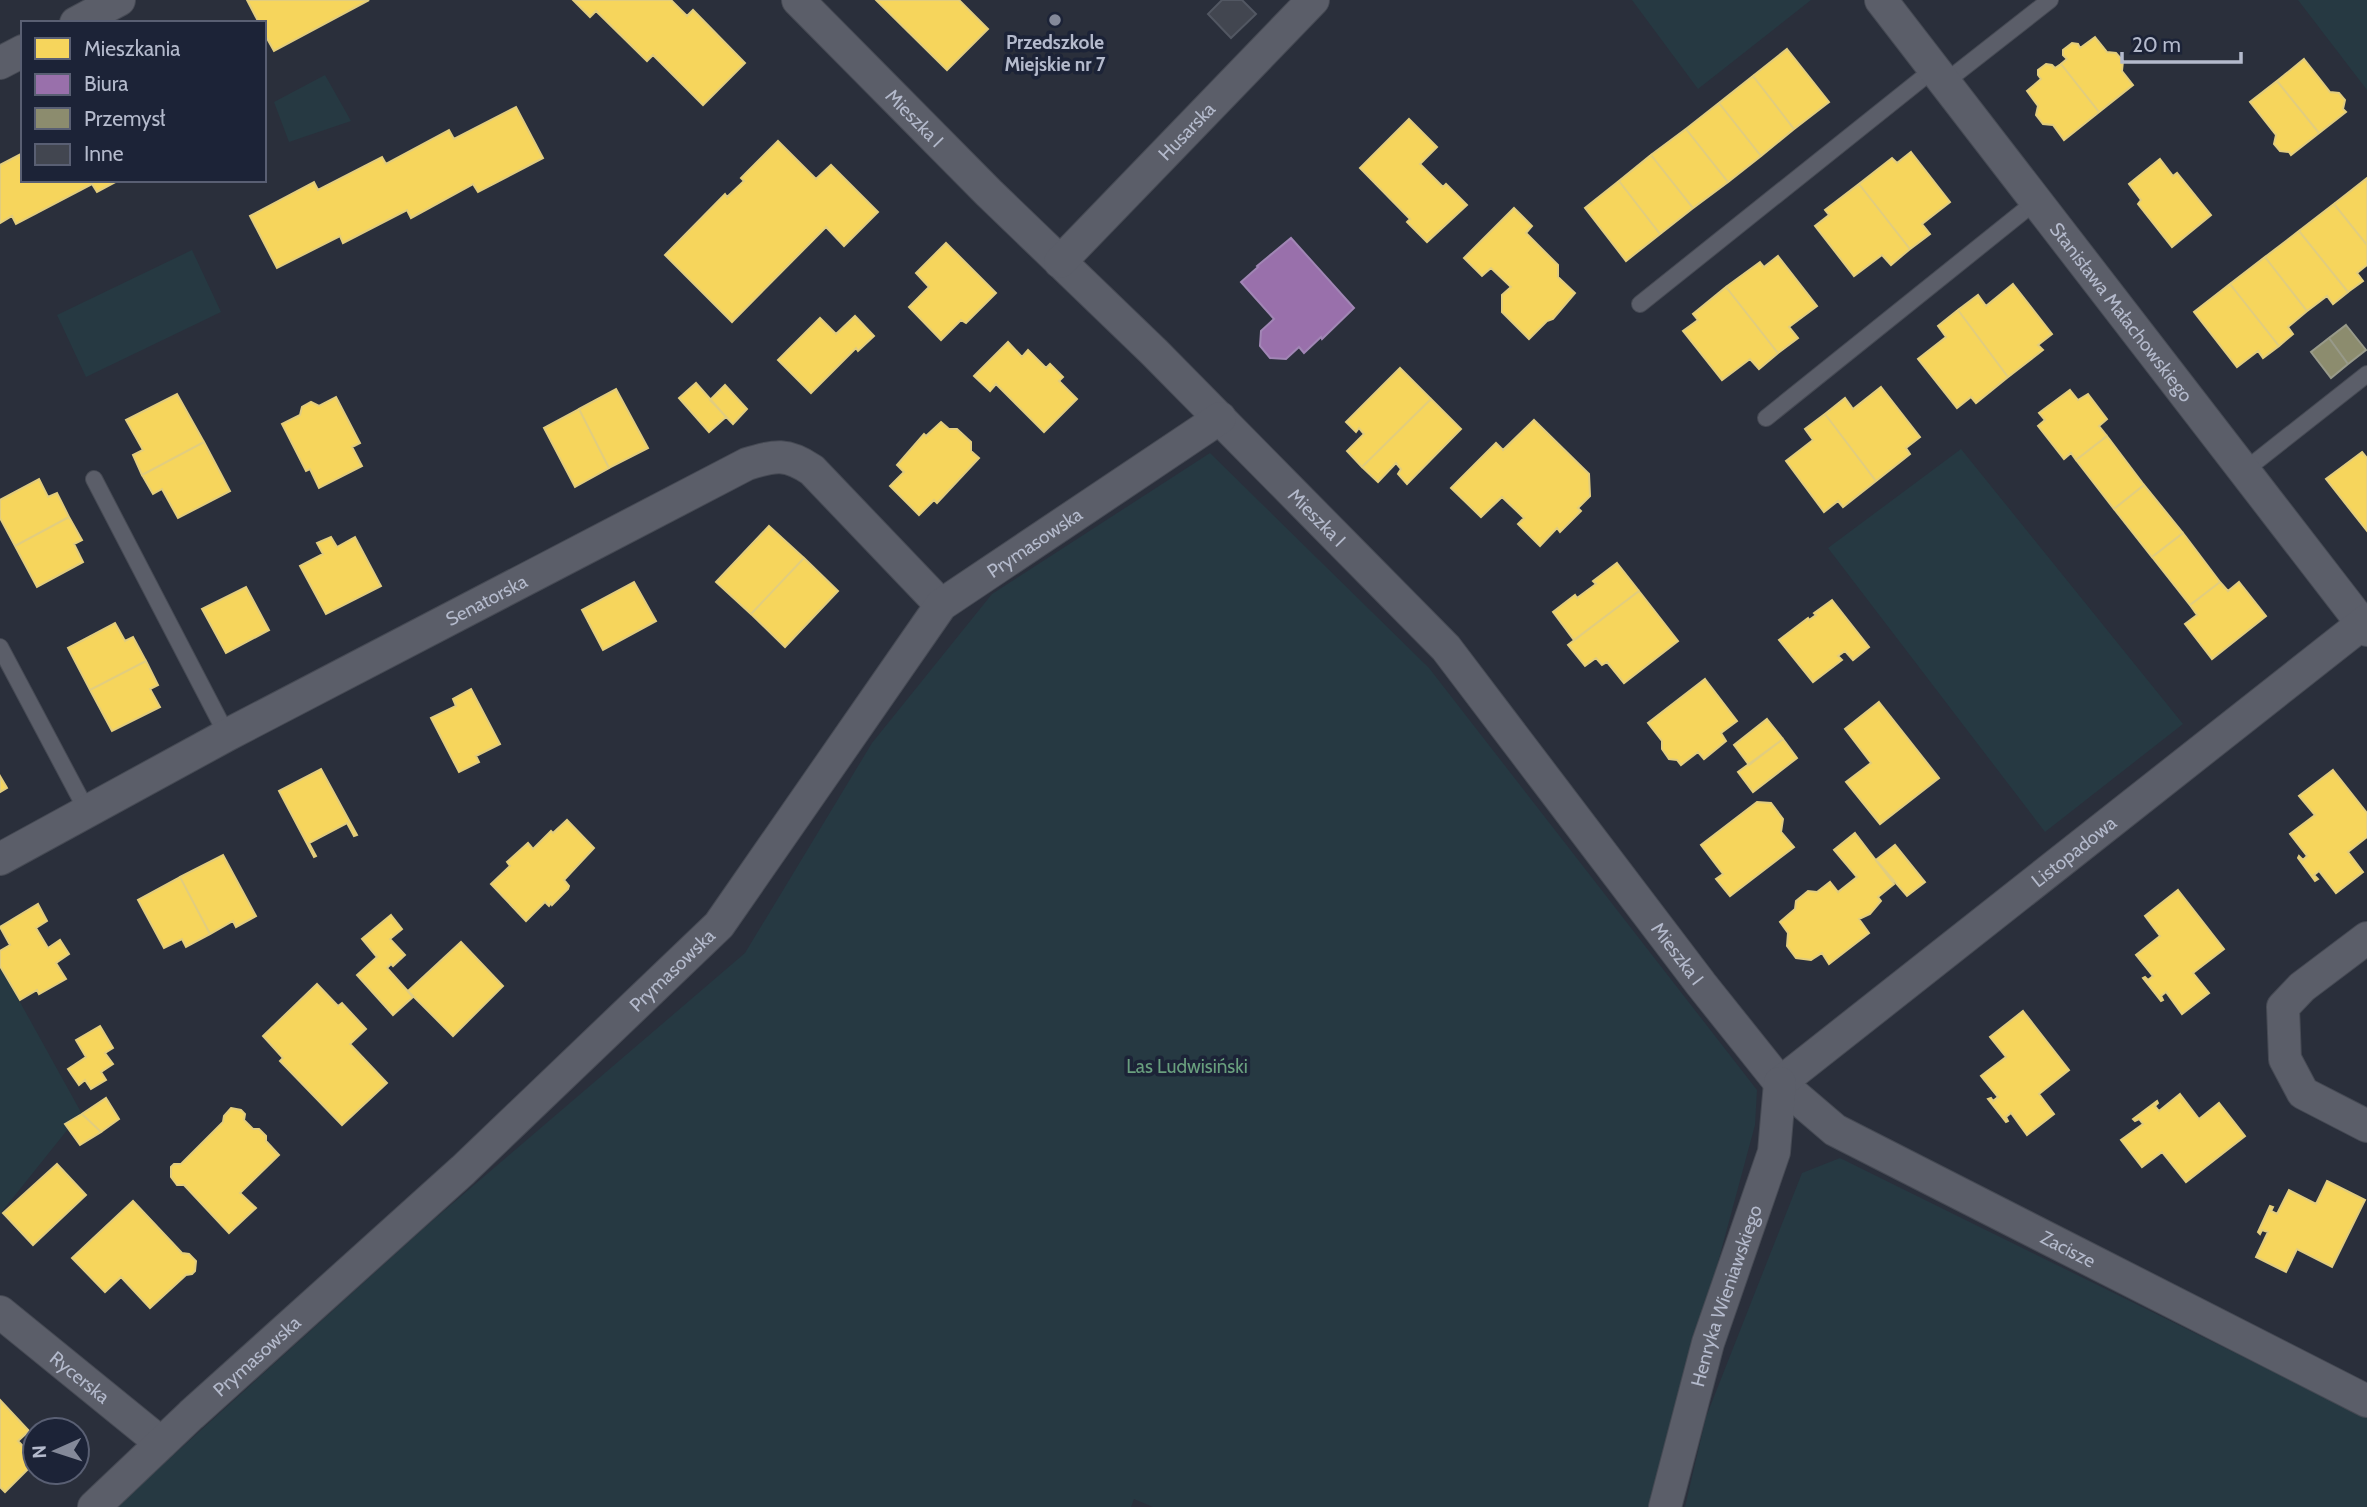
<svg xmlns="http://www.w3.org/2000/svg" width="2367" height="1507" font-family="Cabin,sans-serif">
	<rect width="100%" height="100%" fill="#2a2f3b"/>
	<!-- green -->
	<path fill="#263942" d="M1632 0H1811L1698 89Z
		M2298 0H2367V90Z
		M325 75 351 121 289 142 274 102Z
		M192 250 221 312 86 377 57 315Z
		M1961 449 2183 724 2045 832 1828 548Z
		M1210 453 1429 668 1757 1090 1755 1125 1652 1507H1153L1134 1499 1131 1507H116L424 1228 745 953 872 743 992 594Z
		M0 966 82 1114 65 1123 68 1129 0 1214Z
		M1840 1158 2367 1418V1507H1685L1706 1417 1802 1173Z"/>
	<!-- homes -->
	<path fill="#f6d55c" stroke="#e2cd7e" stroke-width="2" d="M247 0H369L274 51 264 33V23H259Z
		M573 0H671L687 16 693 10 745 63 703 105 653 55 647 61 596 11 590 17Z
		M876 0H959L988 29 947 70Z
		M2095 37 2107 52 2116 53 2123 61 2122 71 2133 85 2099 112 2061 64 2067 59 2063 55V50L2072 43 2078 44 2080 48Z
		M1787 49 1829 102 1794 129 1753 76Z
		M2304 59 2330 92 2339 93 2345 100 2343 109 2346 112 2319 133 2277 81Z
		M2046 64 2052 65 2055 68 2061 64 2099 112 2064 140 2053 125 2043 124 2036 115 2038 106 2027 91 2041 79 2038 75V70Z
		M1753 76 1794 129 1761 156 1719 103Z
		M2277 81 2319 133 2291 155 2289 152 2280 151 2274 144 2276 135 2250 102Z
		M1719 103 1761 156 1728 182 1686 129Z
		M516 107 543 158 478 192 473 184 411 218 407 210 343 243 340 236 277 268 250 216 314 182 318 190 382 157 386 164 449 130 454 139Z
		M1409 119 1437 147 1420 164 1443 187 1446 184 1467 205 1427 242 1407 222 1410 219 1360 168Z
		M1686 129 1728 182 1693 208 1651 155Z
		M778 141 816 179 831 165 878 212 844 246 826 227 732 322 665 255 725 194 727 197 744 181 741 178Z
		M1911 152 1950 202 1922 224 1930 234 1910 249 1859 184 1892 158 1897 163Z
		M23 153V180H119L97 192 92 184 16 224 12 216 0 223V165Z
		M1651 155 1693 208 1660 234 1619 181Z
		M2160 159 2173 176 2177 173 2211 215 2172 247 2138 204 2141 200 2129 184Z
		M2367 178V245L2334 204Z
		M1619 181 1660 234 1626 261 1585 208Z
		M1859 184 1910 249 1891 265 1882 255 1854 276 1815 226 1829 215 1825 210Z
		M2334 204 2367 245V265L2357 273 2363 281 2348 292 2299 231Z
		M1514 208 1532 226 1526 233 1558 265V277L1575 293 1553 319 1547 321 1529 339 1502 312V295L1511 287 1491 268 1482 276 1464 258Z
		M2299 231 2348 292 2333 304 2327 296 2307 311 2265 257Z
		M946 243 996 293 966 323 961 320 941 340 909 307 929 287 916 273Z
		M1778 256 1817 306 1789 327 1798 338 1778 353 1726 287 1760 262 1764 267Z
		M2265 257 2307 311 2288 327 2293 334 2279 346 2230 284Z
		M2013 284 2052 334 2038 345 2043 350 2008 377 1958 310 1978 295 1986 306Z
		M2230 284 2279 346 2263 358 2258 351 2237 367 2194 312Z
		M1726 287 1778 353 1759 369 1750 359 1722 380 1683 331 1698 320 1693 314Z
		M1958 310 2008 377 1976 403 1971 397 1957 408 1918 359 1946 337 1938 326Z
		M855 316 874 336 858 351 856 348 811 393 778 360 820 318 836 334Z
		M1008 342 1022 357 1028 350 1046 368 1050 364 1063 377 1059 381 1077 399 1044 432 996 384 990 391 974 376Z
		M1400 368 1431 399 1362 467 1347 451 1364 434 1359 428 1356 432 1346 422Z
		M696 383 726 417 709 432 679 398Z
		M725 385 747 409 733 424 710 400Z
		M1881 387 1920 437 1906 448 1910 454 1876 481 1825 414 1845 398 1853 409Z
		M616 389 648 448 609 468 579 409Z
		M2070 390 2078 400 2088 394 2107 419 2099 426 2107 436 2076 460 2071 453 2064 459 2038 426 2045 420 2039 413Z
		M177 394 204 442 142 475 133 455 143 450 126 420Z
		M336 397 360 443 352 447 362 466 319 488 310 469 306 471 282 424 300 415 302 407 311 402 319 406Z
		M1431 399 1461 429 1407 484 1398 474 1401 469 1396 463 1378 482 1362 467Z
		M579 409 609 468 575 487 544 428Z
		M1825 414 1876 481 1843 507 1838 501 1824 512 1786 461 1813 440 1805 429Z
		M1534 420 1589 474 1590 496 1578 508 1581 511 1560 532 1557 528 1540 546 1518 524 1524 518 1502 497 1481 517 1451 488 1496 443 1503 450Z
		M941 422 949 429H957L971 442V451L979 458 937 503 934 500 919 515 890 486 904 472 897 465 924 434 926 436Z
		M2107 436 2144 485 2114 509 2076 460Z
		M204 442 230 491 178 518 162 489 153 494 142 475Z
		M2362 452 2367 458V531L2326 479Z
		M39 479 48 497 57 493 69 517 15 546 0 518V500Z
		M2144 485 2183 533 2152 557 2114 509Z
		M69 517 82 540 74 544 83 562 37 587 15 546Z
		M769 526 804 558 751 614 716 582Z
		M2183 533 2220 582 2190 605 2152 557Z
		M331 537 337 547 355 537 381 586 326 614 300 566 323 554 317 543Z
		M804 558 838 591 785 647 751 614Z
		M1617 563 1639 591 1574 640 1553 612 1575 595 1577 598 1596 584 1593 581Z
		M634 582 656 621 603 650 582 610Z
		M2220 582 2228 591 2239 582 2266 616 2212 659 2185 624 2197 615 2190 605Z
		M246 587 269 630 226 653 202 609Z
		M1639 591 1678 641 1624 683 1607 662 1602 665 1596 658 1585 666 1568 645Z
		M1832 600 1869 647 1853 660 1845 651 1838 656 1842 660 1813 682 1779 640 1808 618 1809 620 1816 615 1814 613Z
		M115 623 125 641 133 637 146 661 90 690 68 648Z
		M146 661 158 685 150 689 160 707 112 731 90 690Z
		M1705 679 1737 721 1721 733 1726 741 1704 759 1698 752 1681 765 1677 760 1669 759 1662 749V741L1648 723Z
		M471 689 500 744 476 756 479 762 459 772 431 718 456 706 453 699Z
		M1879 702 1939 778 1880 824 1846 782 1871 763 1845 729Z
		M1767 719 1783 739 1749 765 1734 745Z
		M1783 739 1797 758 1753 792 1738 772Z
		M321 769 357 835 354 836 347 823 309 843 316 856 314 857 279 791Z
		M2333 770 2367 813V837L2348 852 2363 872 2336 893 2319 871 2314 875 2318 879 2315 881 2298 858 2299 856 2303 860 2307 856 2290 834 2315 815 2299 796Z
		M0 776 7 788 0 792Z
		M1757 802 1771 803 1783 819 1781 832 1794 847 1730 896 1716 879 1723 874 1701 845Z
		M567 820 594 848 564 880 569 886 568 889 552 905 551 903 549 906 545 902 526 921 491 884 510 866 507 862 528 843 533 849 551 831 553 833Z
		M1855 833 1894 884 1878 897 1881 901 1870 914 1859 919 1869 933 1829 964 1822 953 1811 960 1796 958 1787 946 1788 933 1780 922 1795 909 1796 901 1808 891 1817 892 1830 882 1838 892 1857 877 1834 850Z
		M1895 845 1925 882 1907 896 1876 860Z
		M223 855 256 916 236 927 233 921 210 934 180 877Z
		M180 877 210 934 186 947 182 939 164 948 138 900Z
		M2178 890 2224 949 2193 973 2209 993 2182 1014 2166 992 2161 996 2163 1000 2161 1001 2143 978 2145 977 2148 980 2153 976 2136 955 2160 936 2145 916Z
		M38 904 47 921 36 928 48 948 60 940 69 954 56 963 66 979 39 994 37 990 20 1000 0 966V951L10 945 0 927Z
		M391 915 402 929 390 939 405 955 393 966 391 964 387 968 413 997 393 1015 357 975 377 957 362 939Z
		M461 942 503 986 453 1036 408 991Z
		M317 984 338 1006 342 1003 366 1029 350 1044 387 1083 342 1125 280 1061 283 1058 263 1036Z
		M2023 1011 2069 1070 2039 1094 2054 1114 2027 1135 2011 1113 2006 1117 2008 1121 2006 1122 1988 1099 1991 1098 1993 1101 1998 1097 1981 1076 2006 1057 1990 1037Z
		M100 1026 113 1048 105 1053 113 1064 101 1072 106 1080 91 1089 85 1080 79 1085 68 1069 86 1057 76 1040Z
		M2180 1094 2199 1119 2219 1103 2245 1136 2186 1182 2162 1152 2142 1167 2121 1140 2143 1124 2139 1119 2135 1121 2133 1119 2157 1101 2158 1103 2155 1106 2159 1111Z
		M106 1098 119 1119 101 1132 82 1114Z
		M231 1108 241 1110 245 1114 244 1120 253 1129H259L266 1136V1141L279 1155 240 1193 256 1208 229 1233 184 1185H177L171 1177V1167L174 1164H181L223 1122 224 1116Z
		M82 1114 101 1132 80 1145 65 1124Z
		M57 1164 86 1195 33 1245 3 1213Z
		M2327 1181 2365 1200 2332 1267 2297 1249 2286 1272 2256 1257 2268 1232 2262 1230 2260 1234 2258 1232 2270 1206 2273 1207 2271 1211 2277 1214 2289 1190 2316 1204Z
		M133 1201 182 1253 189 1254 196 1261 195 1271 192 1274 186 1275 150 1308 121 1277 105 1292 72 1258Z
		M0 1400 29 1431 18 1441 35 1459V1462L5 1492 0 1487Z"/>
	<!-- offices -->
	<path fill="#9970ab" stroke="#a186b5" stroke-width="2" d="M1291 238 1354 308 1322 339 1321 337 1304 353 1299 347 1286 359 1270 358 1260 346 1261 331 1274 319 1241 282 1258 267 1257 266Z"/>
	<!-- industry -->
	<path fill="#8c8c6e" stroke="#989a8a" stroke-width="2" d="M2346 325 2366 350 2348 364 2329 338Z
		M2329 338 2348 364 2331 378 2311 352Z"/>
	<!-- building -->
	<path fill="#424650" stroke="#525762" stroke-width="2" d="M1222 0H1242L1256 14 1231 38 1208 14Z"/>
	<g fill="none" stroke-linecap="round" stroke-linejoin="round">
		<defs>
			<path id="lane" d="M1944 83 2050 0
				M1640 304 1934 69
				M1766 418 2035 202
				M2244 471 2367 374
				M94 479 227 735
				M0 647 87 811"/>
			<g id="street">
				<path id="s1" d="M798 0 989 193 1154 352 1446 648 1701 984 1780 1083 1835 1130 2367 1401"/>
				<path id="s2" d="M1881 0 2367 630"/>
				<path d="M76 23 119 0"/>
				<path d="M0 63 23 51"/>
				<path id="s3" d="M1060 262 1313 0"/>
				<path id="s4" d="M0 859 227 735 747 464C775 455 787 453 812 470L941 605"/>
				<path d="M2367 938 2302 987 2283 1007 2285 1059 2303 1093 2367 1126"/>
				<path id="s5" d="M1780 1083 2367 620"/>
				<path id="s6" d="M0 1312 161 1443"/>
				<path id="s7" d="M94 1507 191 1415 463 1170 719 925 941 605 1220 418"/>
				<path id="s8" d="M1665 1507 1708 1343 1774 1152 1780 1083"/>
			</g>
		</defs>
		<!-- lane casing -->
		<use href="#lane" stroke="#464a54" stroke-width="18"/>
		<!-- street casing -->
		<use href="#street" stroke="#464a54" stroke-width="34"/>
		<!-- lane -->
		<use href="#lane" stroke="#5b5e69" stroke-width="16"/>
		<!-- street -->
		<use href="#street" stroke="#5b5e69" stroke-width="32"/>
	</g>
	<!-- markers -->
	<circle fill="#848999" stroke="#1c2337" stroke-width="2.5" cx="1055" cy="20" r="7"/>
	<g text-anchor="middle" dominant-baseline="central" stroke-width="7" stroke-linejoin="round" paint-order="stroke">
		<!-- poi labels -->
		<g font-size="19" font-weight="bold" fill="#b4bacc" stroke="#1c2337">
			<text x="1055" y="42">Przedszkole<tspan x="1055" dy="22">Miejskie nr 7</tspan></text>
		</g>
		<!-- street labels -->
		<g font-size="19" fill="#b4bacc" stroke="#1c2337">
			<text stroke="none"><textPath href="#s1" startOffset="166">Mieszka I</textPath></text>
			<text stroke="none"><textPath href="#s3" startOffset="182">Husarska</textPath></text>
			<text stroke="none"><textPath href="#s2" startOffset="394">Stanisława Małachowskiego</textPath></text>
			<text stroke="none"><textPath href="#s1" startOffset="733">Mieszka I</textPath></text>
			<text stroke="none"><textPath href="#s7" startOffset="1356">Prymasowska</textPath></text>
			<text stroke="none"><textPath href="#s4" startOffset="551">Senatorska</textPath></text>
			<text stroke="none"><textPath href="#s5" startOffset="374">Listopadowa</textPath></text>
			<text stroke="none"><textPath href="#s1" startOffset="1300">Mieszka I</textPath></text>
			<text stroke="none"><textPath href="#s7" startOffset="789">Prymasowska</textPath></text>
			<text stroke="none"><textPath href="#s1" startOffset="1799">Zacisze</textPath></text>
			<text stroke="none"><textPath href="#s8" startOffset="220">Henryka Wieniawskiego</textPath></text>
			<text stroke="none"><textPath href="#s7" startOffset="222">Prymasowska</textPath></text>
			<text stroke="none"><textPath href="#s6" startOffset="103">Rycerska</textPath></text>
		</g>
		<!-- park labels -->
		<g font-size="19" fill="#699f7e" stroke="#1c2337">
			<text x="1187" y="1066">Las Ludwisiński</text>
		</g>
	</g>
	<!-- legend -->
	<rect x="21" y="21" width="245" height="161" fill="#1c2337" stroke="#595f73" stroke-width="2"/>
	<rect x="35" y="38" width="35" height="21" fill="#f6d55c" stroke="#595f73" stroke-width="2"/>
	<text x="84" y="56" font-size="21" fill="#b4bacc">Mieszkania</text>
	<rect x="35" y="74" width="35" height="21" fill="#9970ab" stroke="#595f73" stroke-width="2"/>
	<text x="84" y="91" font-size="21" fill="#b4bacc">Biura</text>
	<rect x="35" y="108" width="35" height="21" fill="#8c8c6e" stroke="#595f73" stroke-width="2"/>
	<text x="84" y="126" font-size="21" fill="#b4bacc">Przemysł</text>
	<rect x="35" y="144" width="35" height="21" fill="#424650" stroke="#595f73" stroke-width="2"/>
	<text x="84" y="161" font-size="21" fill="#b4bacc">Inne</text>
	<!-- north arrow -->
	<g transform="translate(56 1451) rotate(267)"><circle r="33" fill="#1c2337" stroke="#595f73" stroke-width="2"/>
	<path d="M0-5L12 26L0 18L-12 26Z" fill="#848999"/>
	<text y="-10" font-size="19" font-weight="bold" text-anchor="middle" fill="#b4bacc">N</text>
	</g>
	<!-- scale -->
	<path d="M2122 52v10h119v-10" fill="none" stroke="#b4bacc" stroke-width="3.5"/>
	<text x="2132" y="52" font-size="21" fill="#b4bacc" stroke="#1c2337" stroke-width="5" paint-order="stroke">20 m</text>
</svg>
